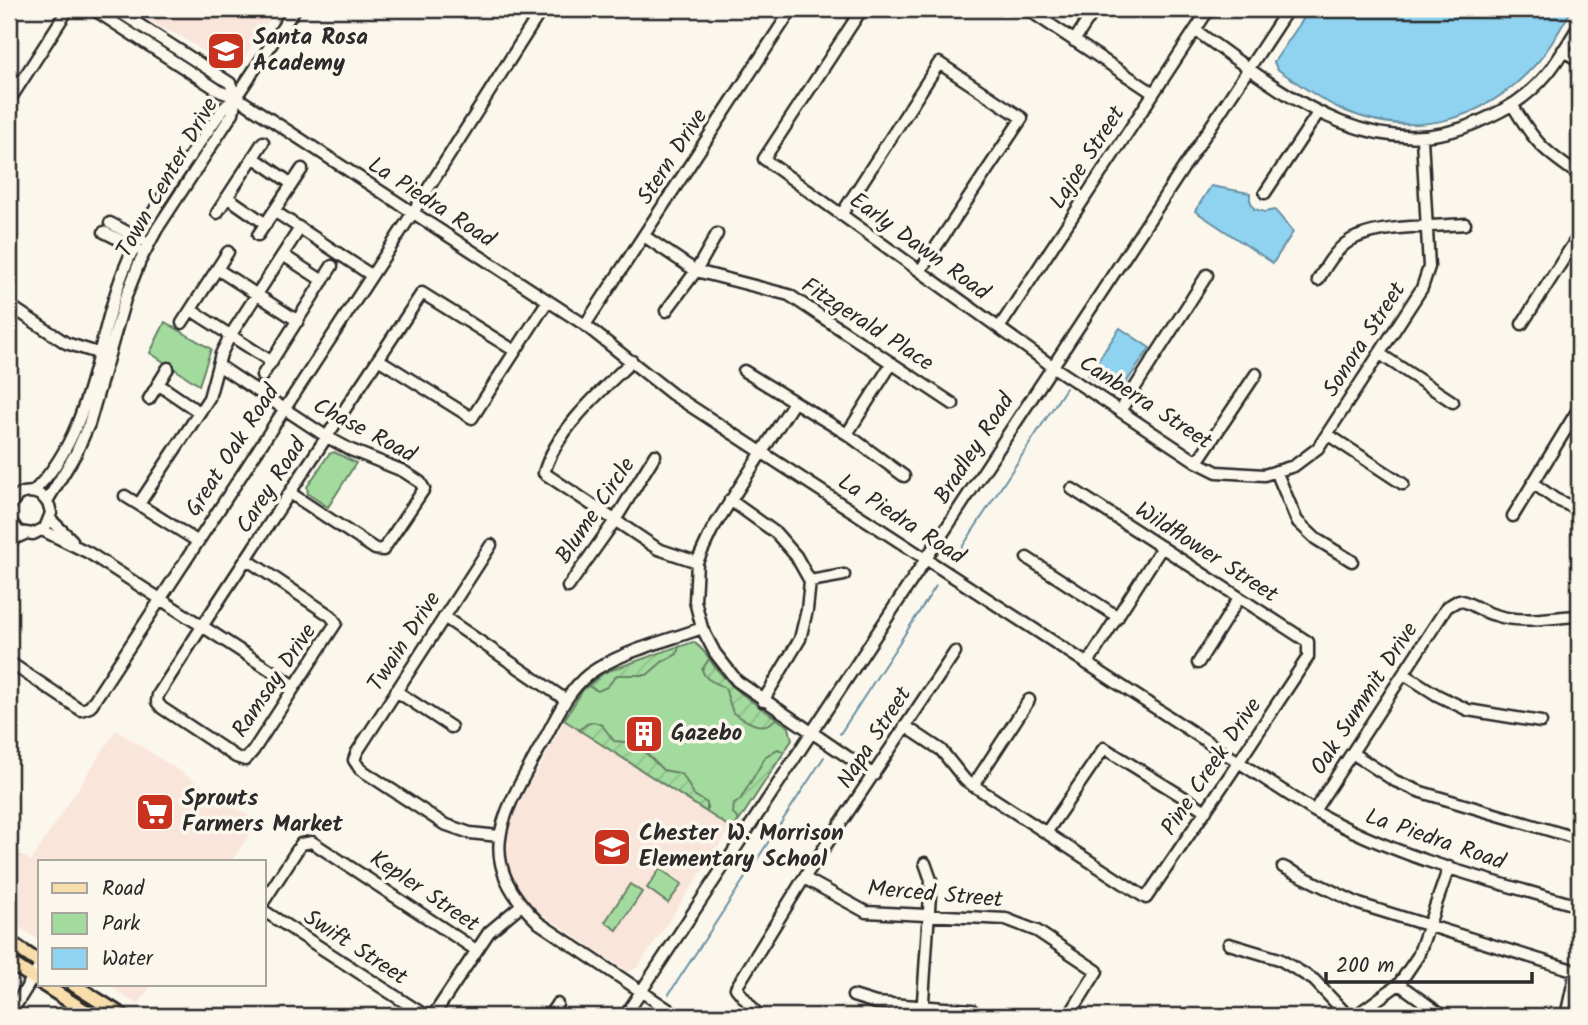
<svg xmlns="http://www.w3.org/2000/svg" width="1588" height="1025" font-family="Kalam,sans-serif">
	<defs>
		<pattern id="garden-furrows" width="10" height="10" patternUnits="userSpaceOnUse" patternTransform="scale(1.75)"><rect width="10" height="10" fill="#a3db9f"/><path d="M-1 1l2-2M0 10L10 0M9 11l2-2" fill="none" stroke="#8cbc89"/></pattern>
	</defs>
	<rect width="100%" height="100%" fill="#fbf7ec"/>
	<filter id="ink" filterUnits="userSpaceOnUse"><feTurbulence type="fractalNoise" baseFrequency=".0143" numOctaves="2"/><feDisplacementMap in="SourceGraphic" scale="14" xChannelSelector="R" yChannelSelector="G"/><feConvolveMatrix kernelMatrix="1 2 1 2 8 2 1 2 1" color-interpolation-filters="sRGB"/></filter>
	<g filter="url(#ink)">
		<!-- built -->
		<path fill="#fae5db" d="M133 9H276L239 66 229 68 180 36 160 27Z
			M564 720 731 828 638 967 628 972 529 905 511 877 505 861V833L513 809 542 764Z
			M116 730 258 822 231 862H40V941L9 920V847L31 861Z
			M108 985H152L138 1005Z"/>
		<!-- park -->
		<path fill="#a3db9f" stroke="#678365" stroke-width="2" d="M165 322 211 349 199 385 150 353Z
			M334 452 356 463 328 507 308 494 307 487 329 454Z
			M693 642C706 649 720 675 733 688 750 703 770 714 789 727L792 740 733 829 564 720 583 690 603 673Z
			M660 869 682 884 668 903 647 888Z
			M630 884 642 892 617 930 605 922Z"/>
		<!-- garden -->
		<path fill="url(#garden-furrows)" stroke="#678365" stroke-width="2" d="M679 646 677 654 662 662 647 675H617L607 687 598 691 588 686 603 673Z
			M709 659C727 685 750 701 776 718 764 734 746 721 733 713L725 688C715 681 706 682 702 670Z
			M594 722 602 725 614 741 636 743 663 770 679 773 684 777 694 795 707 803V812L579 730 587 724Z
			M778 749 784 752 739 821 733 813 734 804 740 800 766 756Z"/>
		<!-- water -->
		<path fill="#8fd3f1" stroke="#6790a2" stroke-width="2" d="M1310 9H1571L1572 10C1560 28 1550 49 1536 64 1484 121 1414 141 1341 109 1318 99 1298 83 1277 69L1274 62Z
			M1211 186 1250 193V200L1254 209 1265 212 1275 210 1293 232 1273 263 1195 211Z
			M1120 328 1150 348 1121 390 1115 393 1088 375Z"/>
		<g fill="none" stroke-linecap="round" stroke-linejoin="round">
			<!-- stream -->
			<path stroke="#6790a2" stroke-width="2" d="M955 558 1066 388
				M840 734 936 586
				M669 994 824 757"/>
			<defs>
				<path id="minor" d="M93 9 221 92 236 97 585 325 672 394 1314 811C1396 858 1489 880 1579 906
					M115 9 230 83 236 97
					M862 9 764 159 1052 366 1197 462 1217 472 1264 475 1294 466 1318 448 1422 288 1429 267 1422 138
					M1027 9 1153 93
					M1195 30C1278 89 1370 170 1478 122 1507 109 1526 99 1547 74 1559 60 1569 41 1579 26
					M1074 41 1095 9
					M1563 50 1579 61
					M9 101 65 14
					M1513 106C1535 143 1544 151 1579 175
					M253 157 292 184
					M1265 193 1318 113
					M227 197 266 224
					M274 211 371 275
					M217 213 263 142
					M841 215 939 63 1022 118 920 271
					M110 223 142 240
					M104 232 138 249
					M258 235 302 169
					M644 236 696 271 789 295 953 404
					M283 255 323 281
					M217 269 298 321
					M1318 280C1327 264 1339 244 1357 237 1385 225 1433 227 1465 224
					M9 305 66 343 104 355
					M191 310 272 362
					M666 311 696 271 717 234
					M182 323 228 252
					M1522 324 1579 235
					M585 325 792 9
					M999 328 1209 9
					M1380 354 1453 402
					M378 359 472 418 547 302
					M632 361C601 391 556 430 544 473L658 549 697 562
					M218 365 327 437 351 450 403 471 420 482 424 489 383 550 375 549 290 493
					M744 371 847 434 904 476
					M262 376 332 266
					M158 384 199 412
					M149 399 168 368
					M794 402 712 530 697 562 695 601 702 628 715 653 737 681 874 775
					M1120 411 1207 275
					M847 434 892 363
					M1327 434 1403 484
					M1197 462 1256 374
					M1276 471 1297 521 1316 539 1352 561
					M1533 483 1555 499 1579 510
					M33 492C96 431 95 334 129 258 153 205 190 157 223 109L236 97 295 9
					M125 496 197 541
					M730 500 776 533 796 556 810 581 807 610 800 639 763 701
					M47 501 76 453 89 424 125 299 140 261 157 229 233 113 236 97
					M139 504 209 398 221 354 230 336 300 228
					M9 507 18 495C34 488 48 495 51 513L45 528 33 534 19 532 9 519
					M1513 516 1579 408
					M50 519 72 540
					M42 530 89 553 295 686
					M9 541 25 534
					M491 545 357 752 354 760 360 769 444 824 470 833 499 836
					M1027 558 1118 617
					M246 559 331 616 336 623 253 751 245 760 236 757 162 708 157 702 158 695C244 560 334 426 422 293L515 351
					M810 581 844 575
					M568 587 614 522 655 455
					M444 617 566 700
					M9 662 81 710 90 707 412 214 542 9
					M1198 663 1239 598
					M1087 664 1162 547
					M1404 674 1437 695 1468 710 1541 722
					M396 691 451 727
					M905 726 941 750 965 780 1146 898 1230 775 1308 657V642L1072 489
					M1352 753 1395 781 1421 792 1579 839
					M973 786 1029 700
					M1314 811 1447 607 1459 600C1472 603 1482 612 1495 615 1521 624 1552 617 1579 616
					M1046 833 1104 748 1206 811
					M1283 867 1359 904 1576 971 1566 1016
					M804 878 866 912 1006 919 1037 931 1097 971 1069 1016
					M264 901 301 844 312 842 476 950
					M264 911 426 1016
					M1229 944 1279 959 1314 980 1348 1016
					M1399 984 1443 1016
					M853 996 876 1003 972 1010
					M9 1016 40 966
					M433 1016 489 932 520 906
					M549 1016 557 1004
					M625 1016 1288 9
					M678 1016 539 923C471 858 503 814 542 744 555 720 567 691 589 674 619 652 667 641 702 628
					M759 1016 736 988 804 878 955 652
					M922 1016 931 880 925 863
					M1355 1016 1399 984 1418 956 1449 867"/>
				<path id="major" d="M9 942 40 963
					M9 962 40 982
					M44 985 93 1016
					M74 985 123 1016"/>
			</defs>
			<!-- minor casing -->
			<use href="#minor" stroke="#2b2b2b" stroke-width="15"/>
			<!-- major casing -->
			<use href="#major" stroke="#2b2b2b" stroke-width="18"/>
			<!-- minor -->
			<use href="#minor" stroke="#fbf7ec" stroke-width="10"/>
			<!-- major -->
			<use href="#major" stroke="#f9deab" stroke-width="12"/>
		</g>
	</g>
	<!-- icons -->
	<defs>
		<symbol id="school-square" viewBox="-11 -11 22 22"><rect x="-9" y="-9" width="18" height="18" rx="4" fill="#c8321e" stroke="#fbf7ec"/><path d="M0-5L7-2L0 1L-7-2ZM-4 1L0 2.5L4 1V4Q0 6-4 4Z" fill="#fff"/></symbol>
		<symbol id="building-square" viewBox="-11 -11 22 22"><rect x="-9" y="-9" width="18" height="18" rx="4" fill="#c8321e" stroke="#fbf7ec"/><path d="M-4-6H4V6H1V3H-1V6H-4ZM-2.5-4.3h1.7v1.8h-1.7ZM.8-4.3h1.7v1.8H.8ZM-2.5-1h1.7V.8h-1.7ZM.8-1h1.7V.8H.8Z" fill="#fff"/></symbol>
		<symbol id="supermarket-square" viewBox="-11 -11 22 22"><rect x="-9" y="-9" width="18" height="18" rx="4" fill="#c8321e" stroke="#fbf7ec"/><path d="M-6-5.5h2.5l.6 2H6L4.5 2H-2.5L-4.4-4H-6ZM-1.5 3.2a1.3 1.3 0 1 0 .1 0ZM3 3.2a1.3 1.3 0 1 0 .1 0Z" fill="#fff"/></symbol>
	</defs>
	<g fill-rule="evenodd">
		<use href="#school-square" x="204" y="29" width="44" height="44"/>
		<use href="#building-square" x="622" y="712" width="44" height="44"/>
		<use href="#supermarket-square" x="133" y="790" width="44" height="44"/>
		<use href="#school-square" x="590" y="825" width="44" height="44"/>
	</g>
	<g text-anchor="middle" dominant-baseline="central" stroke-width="7" stroke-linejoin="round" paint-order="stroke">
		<!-- poi labels -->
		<g font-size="23" font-weight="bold" fill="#2b2b2b" stroke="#fbf7ec" text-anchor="start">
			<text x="253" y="38">Santa Rosa<tspan x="253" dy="26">Academy</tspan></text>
			<text x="671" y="734">Gazebo</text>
			<text x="182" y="799">Sprouts<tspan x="182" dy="26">Farmers Market</tspan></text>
			<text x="639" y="834">Chester W. Morrison<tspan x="639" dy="26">Elementary School</tspan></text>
		</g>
		<!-- street labels -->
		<g font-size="23" fill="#2b2b2b" stroke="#fbf7ec">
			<text transform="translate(673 157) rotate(-57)">Stern Drive</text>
			<text transform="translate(1088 158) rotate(-57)">Lajoe Street</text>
			<text transform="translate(168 178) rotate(-60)">Town Center Drive</text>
			<text transform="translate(431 203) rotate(33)">La Piedra Road</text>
			<text transform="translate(919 247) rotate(36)">Early Dawn Road</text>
			<text transform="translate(867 325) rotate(33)">Fitzgerald Place</text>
			<text transform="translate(1365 340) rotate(-57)">Sonora Street</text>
			<text transform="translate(1145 403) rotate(33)">Canberra Street</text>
			<text transform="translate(364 431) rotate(28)">Chase Road</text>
			<text transform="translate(975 449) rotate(-57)">Bradley Road</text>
			<text transform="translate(233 451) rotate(-57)">Great Oak Road</text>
			<text transform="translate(272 486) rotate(-57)">Carey Road</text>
			<text transform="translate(596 511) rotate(-56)">Blume Circle</text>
			<text transform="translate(901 520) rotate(33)">La Piedra Road</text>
			<text transform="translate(1206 553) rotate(33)">Wildflower Street</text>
			<text transform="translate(405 642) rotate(-57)">Twain Drive</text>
			<text transform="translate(275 681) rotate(-56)">Ramsay Drive</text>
			<text transform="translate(1365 699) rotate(-57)">Oak Summit Drive</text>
			<text transform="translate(875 738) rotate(-57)">Napa Street</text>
			<text transform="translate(1212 767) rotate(-56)">Pine Creek Drive</text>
			<text transform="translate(1435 840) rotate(19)">La Piedra Road</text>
			<text transform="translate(424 892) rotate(34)">Kepler Street</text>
			<text transform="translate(935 895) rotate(5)">Merced Street</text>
			<text transform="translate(355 948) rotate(33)">Swift Street</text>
		</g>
	</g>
	<!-- margin -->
	<rect width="1588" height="1025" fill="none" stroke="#fbf7ec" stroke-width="35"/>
	<rect x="18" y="18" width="1553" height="990" fill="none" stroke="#2b2b2b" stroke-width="2.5" filter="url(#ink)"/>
	<!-- legend -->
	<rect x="38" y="860" width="228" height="126" fill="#fbf7ec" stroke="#a8a59f" stroke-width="2"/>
	<rect x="52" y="883" width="35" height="10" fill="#f9deab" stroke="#a8a59f" stroke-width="2"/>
	<text x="102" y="895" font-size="21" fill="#2b2b2b">Road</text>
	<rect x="52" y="913" width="35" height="21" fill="#a3db9f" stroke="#a8a59f" stroke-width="2"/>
	<text x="102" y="930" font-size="21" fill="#2b2b2b">Park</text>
	<rect x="52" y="948" width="35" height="21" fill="#8fd3f1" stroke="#a8a59f" stroke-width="2"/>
	<text x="102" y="965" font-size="21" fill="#2b2b2b">Water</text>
	<!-- scale -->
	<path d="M1326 972v10h206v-10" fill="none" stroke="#2b2b2b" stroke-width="3.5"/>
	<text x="1336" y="972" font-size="21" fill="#2b2b2b" stroke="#fbf7ec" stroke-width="5" paint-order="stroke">200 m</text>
</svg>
